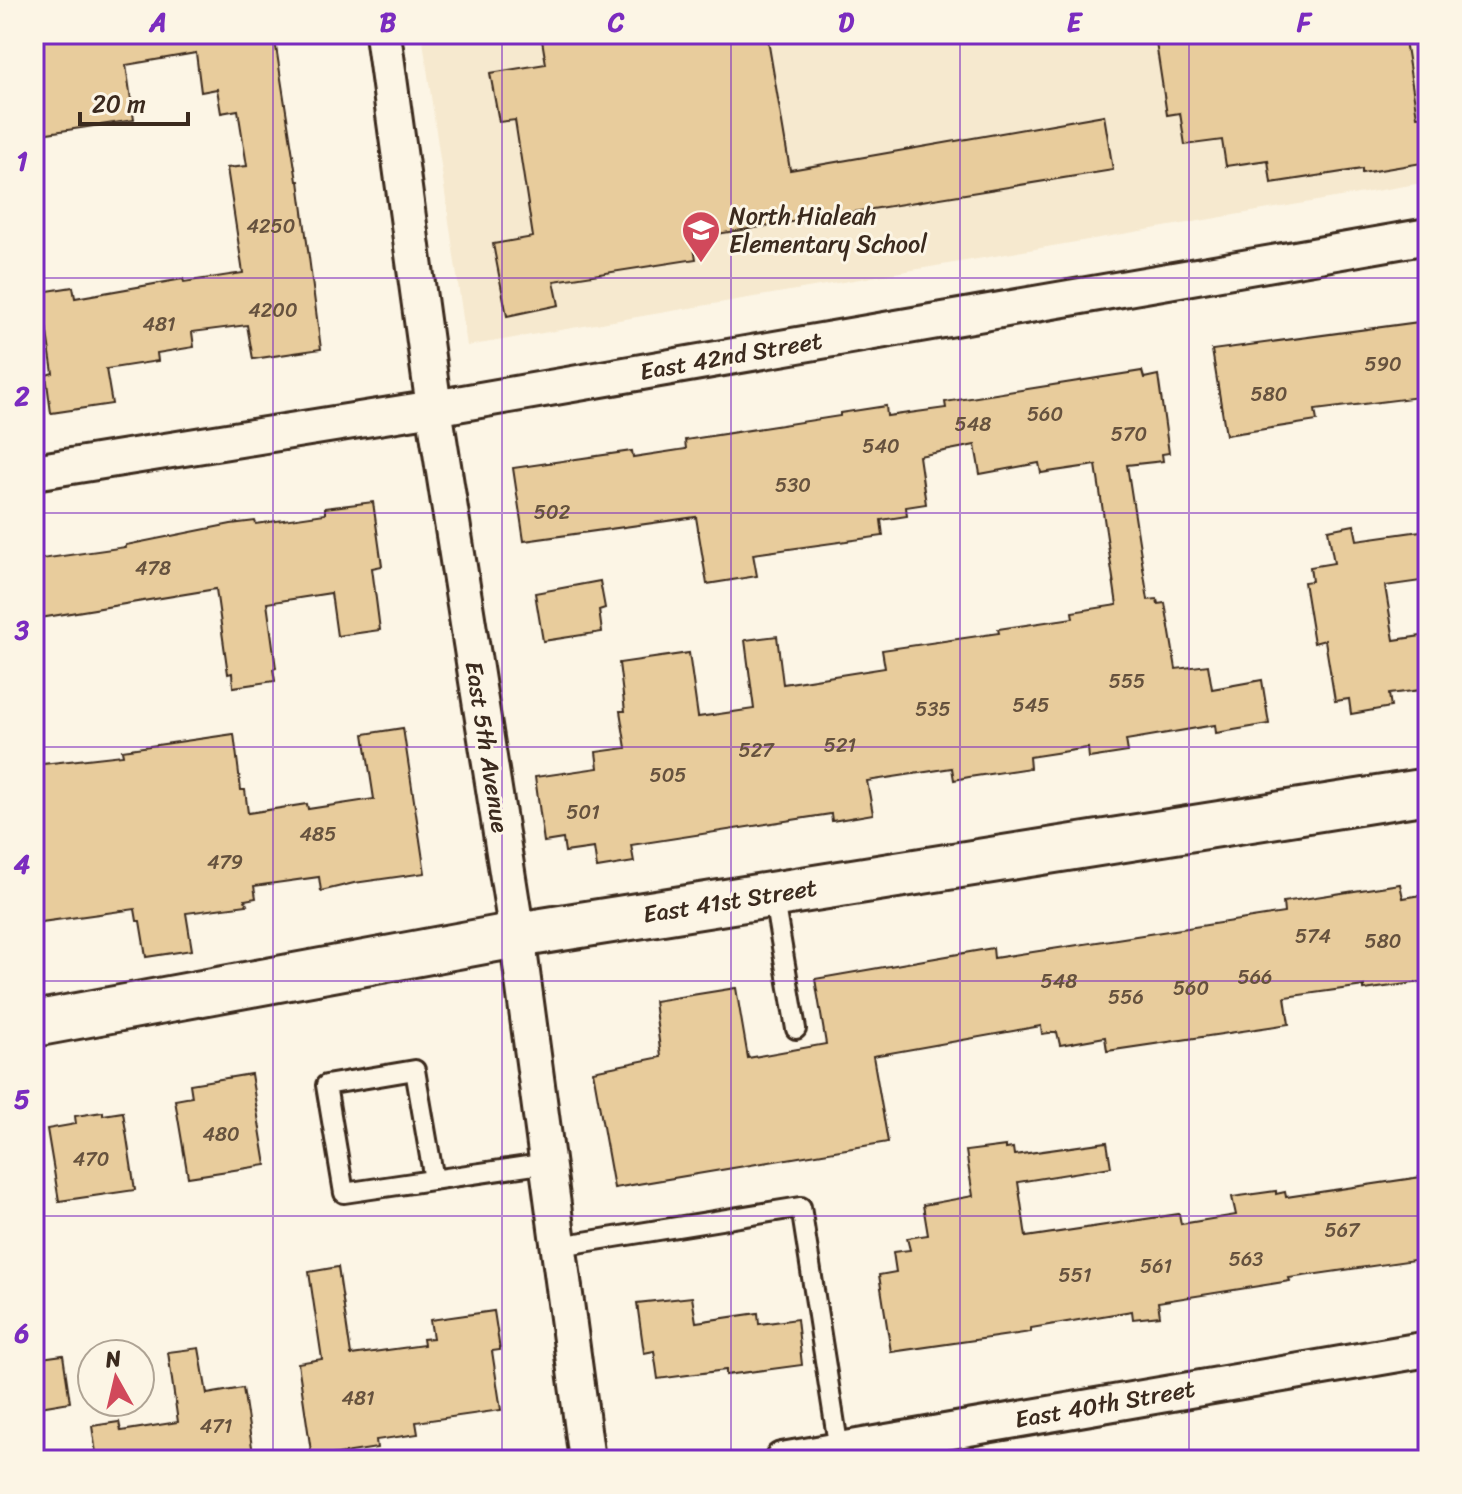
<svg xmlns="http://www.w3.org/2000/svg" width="1462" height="1494" font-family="Sriracha,sans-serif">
	<rect width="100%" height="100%" fill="#fcf5e5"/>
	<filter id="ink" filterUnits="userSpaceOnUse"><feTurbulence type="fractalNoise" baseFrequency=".0125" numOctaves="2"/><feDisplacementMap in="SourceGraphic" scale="16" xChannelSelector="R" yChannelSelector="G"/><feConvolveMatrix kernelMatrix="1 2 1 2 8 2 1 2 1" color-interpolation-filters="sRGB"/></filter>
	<g filter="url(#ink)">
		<!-- built -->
		<path fill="#f6e9cf" d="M422 34H1428V182L467 346Z"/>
		<!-- building -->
		<path fill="#e8cc9c" stroke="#3b2a1e" stroke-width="2" d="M34 34H274L297 181H299L321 349 253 359 247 325 192 332 194 347 157 353 158 361 106 369 112 404 51 413 46 375 53 373 41 292 73 287 75 298 183 279 184 282 243 273 227 168 247 166 238 110 221 113 217 89 201 92 196 53 126 65 134 120 34 135Z
			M541 34H767L790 170 1104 115 1113 170 692 238 696 259 554 281 559 305 507 316 493 244 533 237 515 120 499 122 490 73 546 64Z
			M1165 34H1404L1417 116 1428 115V162L1362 173V169L1271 183 1268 160 1226 166 1222 140 1185 145 1180 113 1167 115 1156 43 1166 42Z
			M1419 322 1428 396 1315 410 1317 421 1226 435 1212 350Z
			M1142 371 1144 378 1158 375 1169 453 1162 454 1163 461 1127 465 1148 600 1157 599 1158 604 1165 603 1176 669 1208 665 1212 689 1262 680 1269 724 1216 733 1215 725 1126 740 1128 752 1089 758 1088 748 1029 757 1030 768 969 777 954 780 952 768 867 781 873 814 832 821 831 814 631 845 634 862 597 868 594 848 565 852 563 839 544 842 535 777 598 768 596 752 626 748 620 711H625L619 663 689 653 698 717 754 709 745 640 777 636 783 684 885 668 882 650 999 633 998 629 1073 618 1072 612 1117 605 1096 465 1041 473 1039 463 980 474 975 445 919 456 926 504 906 507 907 516 881 520 883 536 753 554 757 576 707 584 696 517 524 541 513 468 632 451 633 457 686 449 685 440 840 416V413L886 406 887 416 946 408 945 402Z
			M373 502 382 566 372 568 380 630 337 636 331 593 267 603 276 668 273 669 275 681 233 687 232 673 228 674 216 589 34 619V560L126 547V545L231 524 255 521 256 524 325 514V508Z
			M1354 525 1357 540 1428 530V580L1385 586 1394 640 1428 635V689L1389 694 1391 707 1351 714 1349 699 1335 701 1325 640 1314 643 1304 582 1312 581 1310 567 1334 563 1328 530Z
			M600 581 605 608 599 610 602 632 543 641 535 593Z
			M403 728 425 873 354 883 321 891 319 877 254 886 256 898 245 900 247 905 186 913 192 950 146 957 140 921H137L135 909 34 923V765L123 755 122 750 234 734 241 790H245L248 813 307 804 308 809 374 799 364 734Z
			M1400 884 1403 898 1428 894V981L1364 990V986L1285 997 1289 1024 1107 1051 1105 1037 1060 1045 1057 1032 1042 1034 1041 1026 873 1056 888 1142 614 1188 593 1071 661 1057 654 1001 736 988 748 1058 826 1044 815 979 993 948 994 958 1284 913 1283 902Z
			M251 1074 266 1165 188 1177 175 1100 192 1097 190 1084Z
			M103 1112V1115L123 1112 135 1190 59 1201 47 1129 76 1124 75 1116Z
			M1107 1142 1111 1167 1018 1182 1026 1237 1179 1214 1181 1224 1236 1215 1232 1197 1276 1191V1194L1285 1192 1286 1197 1428 1176V1258L1289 1278 1290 1281 1158 1302 1160 1316 1133 1319 1132 1311 1031 1328V1332L891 1352 879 1275 896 1272 893 1252 910 1250 907 1238 928 1235 923 1205 973 1196 966 1151 1006 1146V1149L1013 1148 1014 1155Z
			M338 1267 351 1355 424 1345 423 1339 433 1338 430 1320 494 1311 500 1350 492 1351 501 1410 416 1422 418 1434 376 1440 377 1448 312 1458 298 1363 322 1359 309 1272Z
			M692 1297 696 1322 758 1313 759 1324 797 1319 802 1365 726 1375V1370L658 1379 654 1351 644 1353 637 1303Z
			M199 1348 207 1394 243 1388 254 1460H97L92 1426 119 1422 121 1431 178 1422 168 1352Z
			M63 1355 70 1402 34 1408V1359Z"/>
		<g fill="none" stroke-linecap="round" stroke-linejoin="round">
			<defs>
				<path id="service" d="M773 894 796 1029
					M434 1180 415 1070 326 1085 344 1193 548 1163
					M559 1246 801 1207 839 1450"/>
				<path id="minor" d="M383 34 434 408 517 935 587 1460
					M34 472 434 408 1428 236
					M782 1460 1428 1349"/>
				<path id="tertiary" d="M34 1024 517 935 1428 791"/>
			</defs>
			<!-- service casing -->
			<use href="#service" stroke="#3b2a1e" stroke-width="24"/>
			<!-- minor casing -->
			<use href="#minor" stroke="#3b2a1e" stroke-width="40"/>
			<!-- tertiary casing -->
			<use href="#tertiary" stroke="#3b2a1e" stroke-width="50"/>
			<!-- service -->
			<use href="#service" stroke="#fcf5e5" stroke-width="18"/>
			<!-- minor -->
			<use href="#minor" stroke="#fcf5e5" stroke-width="34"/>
			<!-- tertiary -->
			<use href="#tertiary" stroke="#fcf5e5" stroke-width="44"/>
		</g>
	</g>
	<!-- grid -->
	<path fill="none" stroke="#7b2cbf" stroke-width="2" stroke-opacity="0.55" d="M273 34V1460M502 34V1460M731 34V1460M960 34V1460M1189 34V1460M34 278H1428M34 513H1428M34 747H1428M34 981H1428M34 1216H1428"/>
	<!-- icons -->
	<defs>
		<symbol id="school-pin" viewBox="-11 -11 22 30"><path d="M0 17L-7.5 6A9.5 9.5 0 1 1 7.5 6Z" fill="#d1495b" stroke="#fcf5e5"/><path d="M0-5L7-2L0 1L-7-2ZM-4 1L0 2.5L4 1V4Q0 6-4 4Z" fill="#fff"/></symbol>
	</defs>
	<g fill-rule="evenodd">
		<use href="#school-pin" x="679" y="208" width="44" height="60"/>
	</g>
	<g text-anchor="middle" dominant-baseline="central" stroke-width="6" stroke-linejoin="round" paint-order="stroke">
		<!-- number labels -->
		<g font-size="20" fill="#66523e">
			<text x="271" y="226">4250</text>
			<text x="273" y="310">4200</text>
			<text x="159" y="324">481</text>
			<text x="1383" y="364">590</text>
			<text x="1269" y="394">580</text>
			<text x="1045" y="414">560</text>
			<text x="973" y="424">548</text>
			<text x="1129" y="434">570</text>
			<text x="881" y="446">540</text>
			<text x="793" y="485">530</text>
			<text x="552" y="512">502</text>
			<text x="153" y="568">478</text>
			<text x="1127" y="681">555</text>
			<text x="1031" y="705">545</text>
			<text x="933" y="709">535</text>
			<text x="840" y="745">521</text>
			<text x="756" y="750">527</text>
			<text x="668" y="775">505</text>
			<text x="583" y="812">501</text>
			<text x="318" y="834">485</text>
			<text x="225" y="862">479</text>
			<text x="1313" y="936">574</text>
			<text x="1383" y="941">580</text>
			<text x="1255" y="977">566</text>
			<text x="1059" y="981">548</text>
			<text x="1191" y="988">560</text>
			<text x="1126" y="997">556</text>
			<text x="221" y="1134">480</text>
			<text x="91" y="1159">470</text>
			<text x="1342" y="1230">567</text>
			<text x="1246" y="1259">563</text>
			<text x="1156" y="1266">561</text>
			<text x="1075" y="1275">551</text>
			<text x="358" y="1398">481</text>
			<text x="216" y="1426">471</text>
		</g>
		<!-- poi labels -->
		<g font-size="24" fill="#3b2a1e" stroke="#fcf5e5" text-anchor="start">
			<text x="729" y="216">North Hialeah<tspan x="729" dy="28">Elementary School</tspan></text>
		</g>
		<!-- street labels -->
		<g font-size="24" fill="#3b2a1e" stroke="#fcf5e5">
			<text transform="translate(731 356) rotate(-10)">East 42nd Street</text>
			<text transform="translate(487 747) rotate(81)">East 5th Avenue</text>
			<text transform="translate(730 901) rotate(-9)">East 41st Street</text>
			<text transform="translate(1105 1404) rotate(-10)">East 40th Street</text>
		</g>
	</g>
	<!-- margin -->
	<rect width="1462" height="1494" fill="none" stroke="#fcf5e5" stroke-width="88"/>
	<!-- north arrow -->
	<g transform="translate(116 1378) rotate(352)"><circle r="38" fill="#fcf5e5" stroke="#afa495" stroke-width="2"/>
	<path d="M0-6L14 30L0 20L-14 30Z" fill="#d1495b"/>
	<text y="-12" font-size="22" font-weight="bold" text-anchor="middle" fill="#3b2a1e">N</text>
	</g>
	<!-- scale -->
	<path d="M80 112v12h108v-12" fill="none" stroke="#3b2a1e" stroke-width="4"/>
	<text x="92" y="112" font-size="24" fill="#3b2a1e" stroke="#fcf5e5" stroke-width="6" paint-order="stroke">20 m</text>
	<rect x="44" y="44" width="1374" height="1406" fill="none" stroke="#7b2cbf" stroke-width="3"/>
	<g font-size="26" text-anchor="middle" font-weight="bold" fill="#7b2cbf">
		<text x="158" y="31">A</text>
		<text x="388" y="31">B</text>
		<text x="616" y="31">C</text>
		<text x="846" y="31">D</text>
		<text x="1074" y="31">E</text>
		<text x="1304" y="31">F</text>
		<text x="22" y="170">1</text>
		<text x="22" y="405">2</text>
		<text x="22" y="639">3</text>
		<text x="22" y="873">4</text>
		<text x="22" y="1108">5</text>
		<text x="22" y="1342">6</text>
	</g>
</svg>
